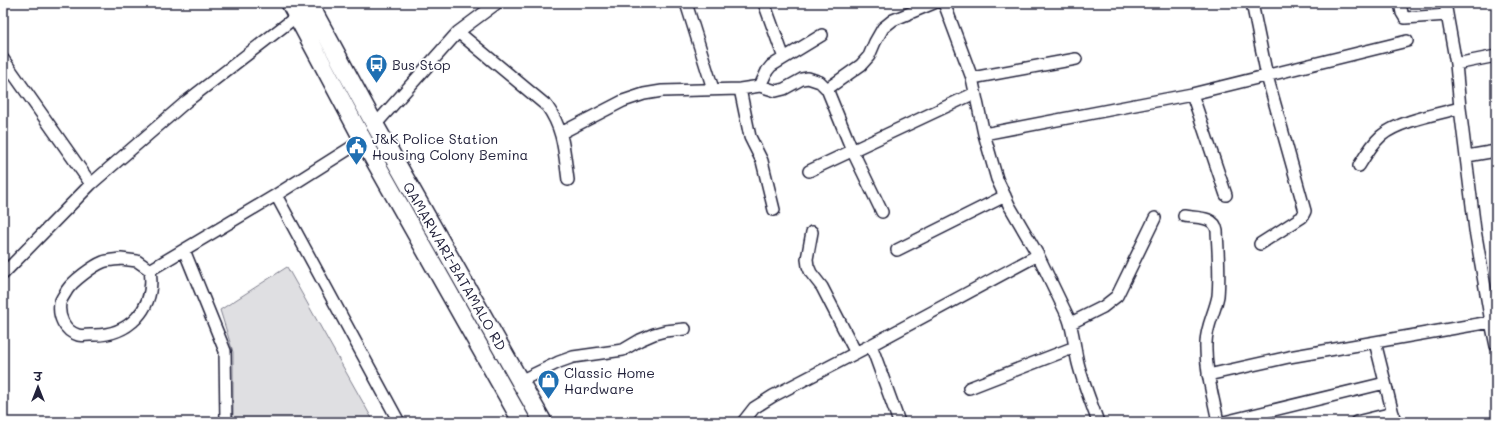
<svg xmlns="http://www.w3.org/2000/svg" width="1499" height="425" font-family="Mali,'Playpen Sans Deva',sans-serif">
	<rect width="100%" height="100%" fill="#fff"/>
	<filter id="ink" filterUnits="userSpaceOnUse"><feTurbulence type="fractalNoise" baseFrequency=".025" numOctaves="2"/><feDisplacementMap in="SourceGraphic" scale="8" xChannelSelector="R" yChannelSelector="G"/><feConvolveMatrix kernelMatrix="1 2 1 2 8 2 1 2 1" color-interpolation-filters="sRGB"/></filter>
	<g filter="url(#ink)">
		<!-- green -->
		<path fill="#dfdfe2" stroke="#80808e" d="M287 267 374 422H233V352L220 310Z"/>
		<g fill="none" stroke-linecap="round" stroke-linejoin="round">
			<defs>
				<path id="minor" d="M686 3 713 89
					M764 3 784 58
					M944 3 972 78 984 134 997 179 1009 205 1038 255 1068 317C1074 332 1074 347 1078 363 1083 383 1091 402 1098 422
					M1252 3 1267 76 1305 211 1302 217 1260 244
					M1400 3 1402 13 1405 18 1447 15
					M1445 3 1456 64 1460 108 1475 230 1491 322 1496 346
					M458 32 547 106C564 130 564 151 568 180
					M3 59 91 184
					M1456 64 1496 56
					M972 78 1076 59
					M760 86 767 71 771 66 822 35
					M740 89 750 137 762 161 774 210
					M827 89 852 150 882 212
					M1192 94 1226 195
					M375 125 458 32 497 3
					M561 133 623 101 644 94 662 91 740 89 760 86 776 91 784 89 802 79 808 78 820 82 827 89 861 65 869 56 875 42 883 28 893 20 934 3
					M984 134 1192 94 1407 41
					M1467 156 1496 151
					M1359 166C1365 156 1371 145 1381 136 1398 121 1438 114 1460 108
					M809 171 975 93
					M276 195 399 422
					M1184 216C1197 218 1215 216 1217 231 1218 252 1220 274 1218 296 1215 312 1206 327 1206 343 1205 370 1213 396 1218 422
					M812 232 807 259 808 266 811 273 822 287 856 353
					M184 250 225 351 226 422
					M897 250 1005 196
					M121 259 137 261 150 270C156 309 128 337 90 335 86 335 81 336 78 335 64 331 58 316 60 303 61 299 65 294 67 290 73 281 93 266 103 262 108 260 115 260 121 259Z
					M150 270 276 195 363 140
					M3 274 91 184 187 101 297 16
					M1071 323 1103 307 1117 296 1155 218
					M1375 342 1395 422
					M871 345 899 422
					M1208 375 1289 357 1496 321
					M520 381 559 362 573 357 623 350 640 340 654 334 665 331 685 329
					M969 388 1075 347
					M743 422 754 408 773 396 871 345 1038 255
					M1224 422 1385 383
					M1356 422 1393 413"/>
				<path id="primary" d="M290 3 363 140 522 422
					M309 3 375 125 543 422"/>
			</defs>
			<!-- minor casing -->
			<use href="#minor" stroke="#22223b" stroke-width="14"/>
			<!-- primary casing -->
			<use href="#primary" stroke="#22223b" stroke-width="20"/>
			<!-- minor -->
			<use href="#minor" stroke="#fff" stroke-width="11"/>
			<!-- primary -->
			<use href="#primary" stroke="#fff" stroke-width="17"/>
		</g>
	</g>
	<!-- icons -->
	<defs>
		<symbol id="bus-pin" viewBox="-11 -11 22 30"><path d="M0 17L-7.5 6A9.5 9.5 0 1 1 7.5 6Z" fill="#1f6fb2" stroke="#fff"/><path d="M-5-6H5V4H4V6H2V4H-2V6H-4V4H-5ZM-3.5-4V0h7V-4ZM-3.5 1.2v1.5H-2V1.2ZM2 1.2v1.5H3.5V1.2Z" fill="#fff"/></symbol>
		<symbol id="civic-pin" viewBox="-11 -11 22 30"><path d="M0 17L-7.5 6A9.5 9.5 0 1 1 7.5 6Z" fill="#1f6fb2" stroke="#fff"/><path d="M-.6-6.5H3V-4.5H.6V-3L4-1V1h2V6H-6V1h2V-1L-.6-3ZM-1.2 2.5V6h2.4V2.5Z" fill="#fff"/></symbol>
		<symbol id="shop-pin" viewBox="-11 -11 22 30"><path d="M0 17L-7.5 6A9.5 9.5 0 1 1 7.5 6Z" fill="#1f6fb2" stroke="#fff"/><path d="M-5-2.5h2.3a2.7 3.5 0 0 1 5.4 0H5L5.5 6h-11ZM-1.5-2.5h3a1.5 2.3 0 0 0-3 0Z" fill="#fff"/></symbol>
	</defs>
	<g fill-rule="evenodd">
		<use href="#bus-pin" x="364" y="52" width="25" height="34"/>
		<use href="#civic-pin" x="344" y="134" width="25" height="34"/>
		<use href="#shop-pin" x="536" y="368" width="25" height="34"/>
	</g>
	<g text-anchor="middle" dominant-baseline="central" stroke-width="3.5" stroke-linejoin="round" paint-order="stroke">
		<!-- poi labels -->
		<g font-size="14" fill="#22223b" stroke="#fff" text-anchor="start">
			<text x="392" y="64">Bus Stop</text>
			<text x="372" y="138">J&amp;K Police Station<tspan x="372" dy="16">Housing Colony Bemina</tspan></text>
			<text x="564" y="372">Classic Home<tspan x="564" dy="16">Hardware</tspan></text>
		</g>
		<!-- street labels -->
		<g font-size="14" fill="#22223b" stroke="#fff">
			<text transform="translate(455 266) rotate(60)">QAMARWARI-BATAMALO RD</text>
		</g>
	</g>
	<!-- margin -->
	<rect width="1499" height="425" fill="none" stroke="#fff" stroke-width="16"/>
	<rect x="8" y="8" width="1483" height="409" fill="none" stroke="#22223b" stroke-width="1.5" filter="url(#ink)"/>
	<!-- north arrow -->
	<g transform="translate(38 387)" stroke="#ffffff" stroke-width="3" paint-order="stroke">
	<path d="M0-3L7 15L0 10L-7 15Z" fill="#22223b"/>
	<text y="-6" font-size="11" font-weight="bold" text-anchor="middle" fill="#22223b">उ</text>
	</g>
</svg>
